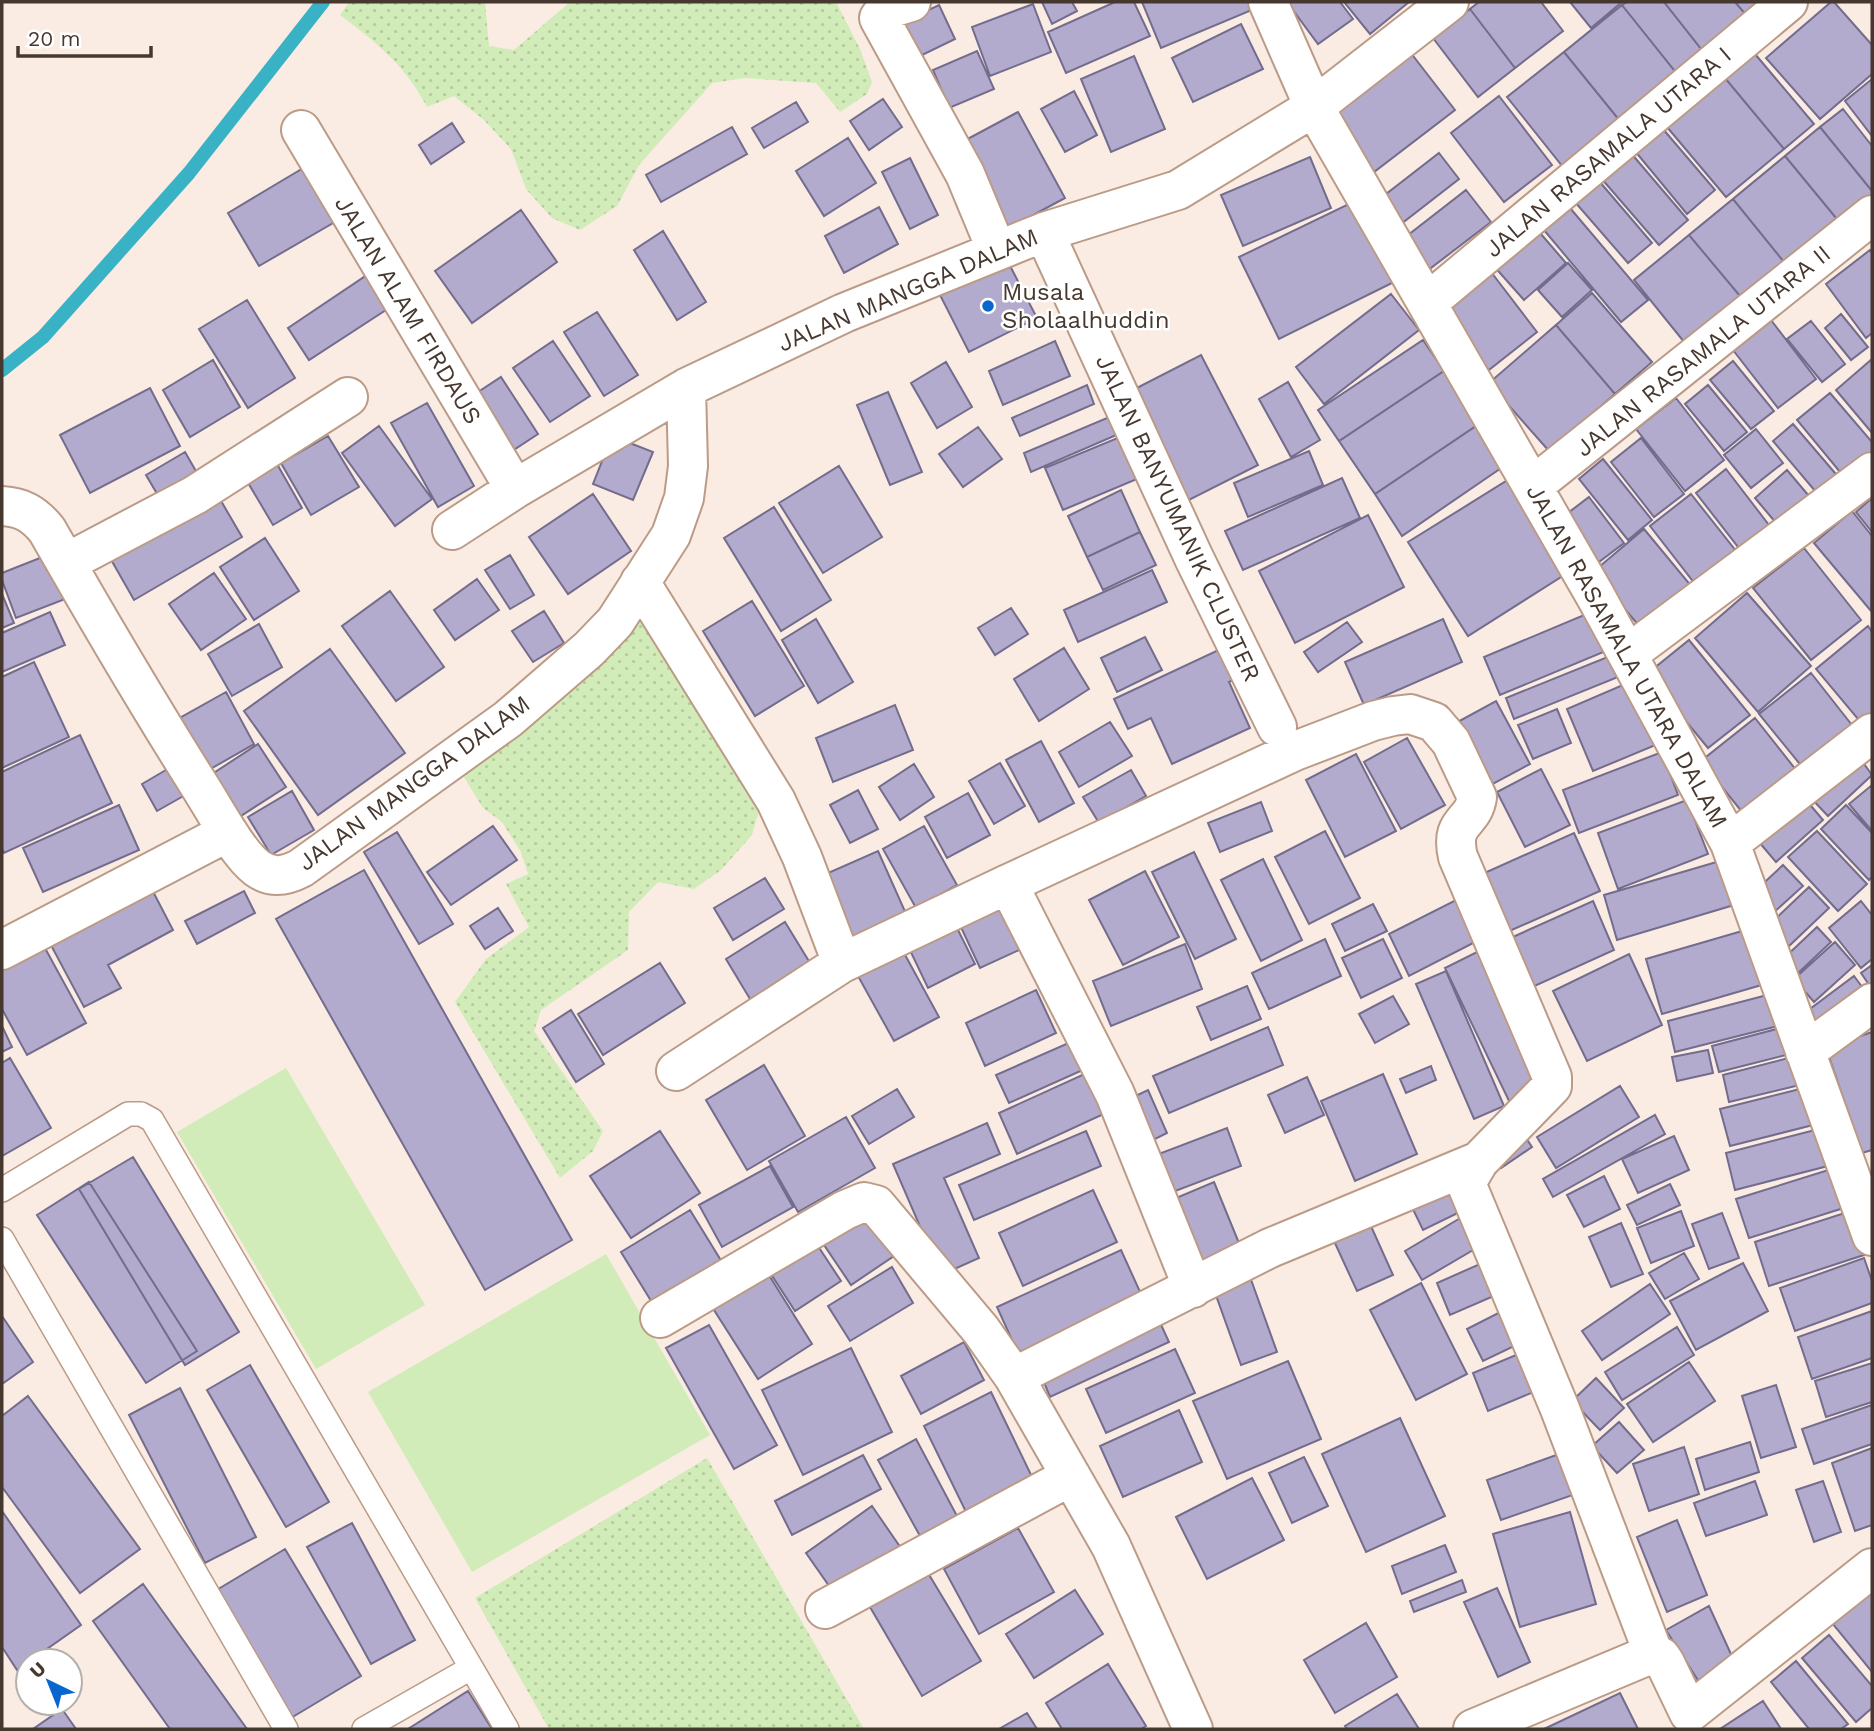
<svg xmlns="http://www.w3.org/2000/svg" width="1874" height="1731" font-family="'Work Sans',sans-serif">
	<defs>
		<pattern id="grass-dots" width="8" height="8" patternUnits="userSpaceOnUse" patternTransform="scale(1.75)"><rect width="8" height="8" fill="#d1ecb8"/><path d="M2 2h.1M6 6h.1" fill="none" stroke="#b5cb9e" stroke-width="1.8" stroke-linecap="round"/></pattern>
	</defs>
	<rect width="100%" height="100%" fill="#faece3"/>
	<!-- grass -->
	<path fill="url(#grass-dots)" d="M349 2H485L489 46 514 50 570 2H836L860 49 872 82 867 94 840 112 816 83 745 78 712 83 639 165 617 206 580 230 552 218 526 189 511 149 484 120 454 96 427 107C406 66 376 42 340 15Z
		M640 613 761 804 752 835 721 870 694 889 658 882 629 912 628 950 541 1010 534 1031 603 1131 593 1151 560 1178 455 1002 486 959 529 927 506 884 528 874 521 852 502 822 483 808 462 774Z
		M707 1458 864 1729H549L475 1598Z"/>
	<!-- garden -->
	<path fill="#d1ecb8" d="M286 1068 425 1305 316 1369 177 1132Z
		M606 1254 710 1435 472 1572 368 1392Z"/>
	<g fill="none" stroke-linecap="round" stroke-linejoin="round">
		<!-- stream -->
		<path stroke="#3ab2c6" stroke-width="14" d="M2 370 43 337 189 173 323 2"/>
	</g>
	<!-- building -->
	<path fill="#b2abce" stroke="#736c8c" stroke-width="2" d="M1042 2H1072L1077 11 1052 24Z
		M1115 2H1134L1150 36 1066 73 1048 32Z
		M1142 2H1257L1259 7 1161 48Z
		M1287 2H1340L1353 19 1318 44Z
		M1344 2H1409L1370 34Z
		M1479 2H1541L1563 31 1515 68 1470 9Z
		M1570 2H1622L1591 28Z
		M1627 2H1664L1709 59 1682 80 1622 5Z
		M1664 2H1735L1753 23 1709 59Z
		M1735 2H1771L1753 23Z
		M1831 2H1834L1872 45V74L1820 119 1766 58Z
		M1033 4 1051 52 990 76 972 27Z
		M939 5 955 39 914 59 897 25Z
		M1622 5 1682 80 1624 126 1564 52Z
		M1470 9 1515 68 1478 97 1433 38Z
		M1241 24 1263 69 1193 102 1172 58Z
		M1407 48 1455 110 1374 172 1326 110Z
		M977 51 994 89 949 108 933 70Z
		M1564 52 1624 126 1567 172 1507 97Z
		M1755 54 1814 124 1784 149 1725 78Z
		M1134 56 1165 129 1111 152 1081 79Z
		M1725 78 1784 149 1726 197 1667 127Z
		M1872 79V136L1845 101Z
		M1074 91 1097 135 1065 152 1041 109Z
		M1499 96 1552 165 1504 202 1451 133Z
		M883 99 902 127 869 150 850 121Z
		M796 102 808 122 764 148 752 128Z
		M1843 109 1872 146V191L1820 127Z
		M1018 112 1065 198 1009 228 962 142Z
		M1657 122 1715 190 1687 214 1630 145Z
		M452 123 464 142 431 164 419 145Z
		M732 127 747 154 661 202 646 175Z
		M1820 127 1872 191V198L1841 224 1785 156Z
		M848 138 876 183 824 216 796 171Z
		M1630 152 1688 220 1659 245 1601 178Z
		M1439 153 1459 179 1401 224 1381 198Z
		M1785 156 1841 224 1788 267 1733 199Z
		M1310 157 1331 208 1243 246 1221 195Z
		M910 158 938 215 910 229 882 172Z
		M315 161 347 215 259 266 228 213Z
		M1599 181 1652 243 1628 263 1575 202Z
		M1466 190 1491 222 1427 271 1403 239Z
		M1733 199 1788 267 1745 302 1689 235Z
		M1357 200 1396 281 1279 339 1239 257Z
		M879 207 898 244 844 273 825 236Z
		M1570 208 1648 300 1621 322 1544 230Z
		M521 210 557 262 472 323 435 271Z
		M1534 226 1566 263 1524 300 1492 264Z
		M663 231 706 302 677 320 634 250Z
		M1689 235 1745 302 1689 348 1634 280Z
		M1870 250 1872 253V333L1866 338 1826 284Z
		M1007 260 1037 318 969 352 940 295Z
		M1568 263 1592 290 1562 317 1538 290Z
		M1488 268 1537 332 1485 373 1435 309Z
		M367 275 389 308 309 360 288 328Z
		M1592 293 1652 362 1615 394 1556 325Z
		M1391 294 1419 330 1324 404 1296 367Z
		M247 300 295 378 248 408 199 329Z
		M597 312 638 375 604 396 564 332Z
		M1841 314 1868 347 1851 360 1825 328Z
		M1771 320 1816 379 1778 408 1733 350Z
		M1811 321 1845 364 1822 382 1787 339Z
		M1556 325 1615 394 1549 451 1489 383Z
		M1423 340 1444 371 1339 441 1318 410Z
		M553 341 590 396 550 422 513 368Z
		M1055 341 1070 376 1003 405 989 371Z
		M1201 355 1258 465 1183 503 1127 393Z
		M1872 359V433L1836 390Z
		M213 360 240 407 190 437 163 390Z
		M1733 361 1774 411 1751 429 1710 380Z
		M946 362 972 407 937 428 911 383Z
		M1444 371 1479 424 1375 494 1339 441Z
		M501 377 538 434 509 453 472 396Z
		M1288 382 1320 440 1291 457 1259 399Z
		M1087 385 1094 404 1020 436 1012 418Z
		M1708 385 1747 432 1724 451 1685 404Z
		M150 388 180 446 90 493 60 435Z
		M888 392 922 472 890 485 857 405Z
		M1830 393 1872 442V455L1845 478 1797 420Z
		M1676 398 1724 460 1685 491 1636 429Z
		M427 403 474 486 438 507 391 423Z
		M1114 415 1121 433 1031 472 1024 453Z
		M1479 424 1507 464 1402 536 1375 494Z
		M1793 424 1841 480 1821 498 1773 441Z
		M379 426 432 499 395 526 342 453Z
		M978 427 1002 459 963 487 939 454Z
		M1756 429 1783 463 1751 488 1724 455Z
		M328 436 359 487 311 515 281 463Z
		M612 436 653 452 633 500 593 484Z
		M1120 437 1137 479 1063 510 1045 468Z
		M1641 438 1684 494 1654 517 1611 462Z
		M1309 451 1323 485 1248 517 1234 483Z
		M185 452 208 492 169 514 146 475Z
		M1603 459 1652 520 1628 540 1579 479Z
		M277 464 302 508 273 525 247 481Z
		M839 466 882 537 823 573 779 503Z
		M1726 469 1772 529 1742 552 1696 493Z
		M1787 470 1814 502 1782 530 1755 498Z
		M1342 478 1360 518 1243 570 1225 531Z
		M1511 478 1569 572 1468 636 1408 542Z
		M1121 490 1140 532 1087 557 1068 516Z
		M217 494 242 537 134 600 109 556Z
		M593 494 631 551 568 594 529 537Z
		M1691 494 1740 556 1699 589 1650 526Z
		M1589 497 1624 543 1591 568 1556 522Z
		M1872 498V532L1856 512Z
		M774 507 831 600 781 631 724 538Z
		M1852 511 1872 536 1871 611 1814 543Z
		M1368 515 1404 587 1295 643 1259 571Z
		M1644 529 1697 593 1647 635 1593 572Z
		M1140 532 1156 565 1103 590 1087 557Z
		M265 538 299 591 254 620 220 567Z
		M1804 548 1861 620 1811 660 1753 588Z
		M55 552 73 596 16 618 2 580V573Z
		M510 555 534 595 510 609 485 570Z
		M1152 570 1167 602 1078 642 1064 610Z
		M214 573 246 619 201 650 169 604Z
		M477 579 499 610 455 640 434 610Z
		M390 591 444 667 396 701 342 626Z
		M1747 593 1811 666 1758 712 1695 638Z
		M2 594 14 623 2 628Z
		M752 601 804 686 755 716 703 631Z
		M1011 608 1028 634 995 655 978 628Z
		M1596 610 1613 648 1500 695 1484 657Z
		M544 611 564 643 533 662 512 631Z
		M50 612 65 645 2 672V633Z
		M816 619 853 682 818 703 782 640Z
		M1443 619 1462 662 1364 705 1345 662Z
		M1347 622 1362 642 1318 672 1304 652Z
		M259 624 282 667 232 696 208 654Z
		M1868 626 1872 632V728L1868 731 1816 669Z
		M1145 637 1162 670 1117 692 1101 658Z
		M1689 640 1750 715 1708 748 1647 674Z
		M1227 646 1241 676 1229 682 1250 728 1172 764 1151 718 1128 729 1114 699Z
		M1064 648 1089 689 1039 721 1014 679Z
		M330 649 405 753 318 815 244 711Z
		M1615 654 1623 675 1514 719 1506 698Z
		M34 662 69 737 2 768V677Z
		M1811 673 1859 734 1808 774 1759 714Z
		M1632 681 1658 744 1593 771 1567 709Z
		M226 692 254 744 207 771 178 719Z
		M1496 701 1530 764 1489 786 1454 724Z
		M895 705 913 750 833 782 816 738Z
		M1557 709 1571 743 1533 759 1518 725Z
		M1755 718 1804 780 1751 823 1701 761Z
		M1110 722 1132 756 1079 787 1059 752Z
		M80 735 112 803 4 853 2 848V772Z
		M1407 738 1445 805 1401 829 1364 762Z
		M1041 741 1074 803 1039 822 1006 760Z
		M258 744 286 787 233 821 206 778Z
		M1662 752 1678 795 1579 833 1563 790Z
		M1356 754 1396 831 1345 857 1306 780Z
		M1857 754 1872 775 1828 816 1810 797Z
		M1000 763 1025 806 994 824 969 781Z
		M914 764 934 797 900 820 879 787Z
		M171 767 187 794 157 811 142 784Z
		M1541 769 1570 825 1525 847 1497 792Z
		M1131 770 1146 796 1099 823 1083 797Z
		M1872 785V831L1849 804Z
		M858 790 878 829 850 843 830 805Z
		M292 791 314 830 271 855 248 817Z
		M968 793 990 835 947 858 925 817Z
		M1800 793 1823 820 1776 862 1753 835Z
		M1687 800 1708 854 1618 889 1598 833Z
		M1261 802 1272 831 1220 852 1208 823Z
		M119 805 139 850 43 892 23 848Z
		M1846 805 1872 833V877L1869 880 1821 829Z
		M493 826 517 860 451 905 427 872Z
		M924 826 957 885 916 908 883 849Z
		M1325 831 1360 898 1309 924 1275 857Z
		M1817 831 1867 884 1838 911 1788 857Z
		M397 832 453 924 419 944 364 852Z
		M1574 833 1600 891 1505 933 1480 875Z
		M878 851 907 916 847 943 819 877Z
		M1194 852 1236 939 1195 959 1152 872Z
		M1263 859 1302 940 1261 961 1221 880Z
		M1720 861 1734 905 1617 940 1604 895Z
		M1783 865 1803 886 1772 914 1753 893Z
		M364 870 572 1240 485 1290 276 919Z
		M1145 871 1179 937 1123 965 1089 900Z
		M765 878 784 909 733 940 714 908Z
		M147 880 173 930 108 965 121 988 84 1007 45 934Z
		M1809 887 1829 908 1788 947 1768 926Z
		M244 891 255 913 197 944 185 921Z
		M1008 899 1030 945 980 968 959 923Z
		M1458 899 1479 940 1409 976 1389 934Z
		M1593 901 1614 950 1528 989 1506 940Z
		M1861 901 1872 915V959L1861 968 1829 928Z
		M1373 904 1387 931 1345 951 1332 924Z
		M498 908 513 931 485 949 470 926Z
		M785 922 810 963 750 999 726 959Z
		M954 922 975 964 928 988 907 944Z
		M1817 927 1831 942 1796 975 1782 960Z
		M1749 929 1765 984 1662 1014 1646 959Z
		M40 939 86 1023 27 1055 2 1009V960Z
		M1325 939 1341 976 1269 1009 1252 973Z
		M1383 939 1402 978 1361 998 1342 958Z
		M898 942 939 1017 894 1041 853 967Z
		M1835 942 1855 965 1814 1002 1794 979Z
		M1185 944 1202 989 1111 1026 1093 981Z
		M1485 948 1550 1084 1510 1103 1445 968Z
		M1629 954 1662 1025 1587 1061 1553 991Z
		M660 963 685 1003 603 1055 578 1014Z
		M1872 965V989L1861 973Z
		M1446 971 1504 1106 1474 1119 1416 984Z
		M1854 976 1871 999 1818 1038 1802 1015Z
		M1247 986 1261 1019 1211 1040 1197 1007Z
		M1036 990 1056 1033 985 1066 966 1023Z
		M1771 994 1778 1026 1675 1052 1668 1021Z
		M1393 996 1409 1024 1375 1043 1359 1014Z
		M571 1010 604 1064 576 1082 543 1028Z
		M2 1026 12 1047 2 1052Z
		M1788 1026 1794 1053 1719 1072 1712 1046Z
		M1268 1027 1283 1065 1169 1113 1153 1076Z
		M1872 1032V1150L1862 1153 1826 1048Z
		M1073 1041 1085 1069 1009 1103 996 1075Z
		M1708 1050 1713 1073 1677 1081 1672 1057Z
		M1796 1056 1804 1084 1729 1102 1723 1075Z
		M10 1058 51 1128 2 1156V1063Z
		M764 1065 805 1136 747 1170 706 1100Z
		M1431 1066 1436 1080 1406 1093 1400 1079Z
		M1091 1071 1108 1112 1017 1154 999 1113Z
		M1383 1074 1417 1154 1355 1181 1321 1101Z
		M1307 1077 1324 1115 1285 1133 1268 1095Z
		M1620 1086 1639 1117 1556 1168 1537 1137Z
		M1808 1087 1817 1124 1730 1146 1720 1109Z
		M897 1089 914 1117 869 1144 852 1116Z
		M1148 1090 1167 1133 1147 1143 1127 1100Z
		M1655 1115 1665 1134 1553 1197 1543 1179Z
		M846 1117 875 1168 798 1212 769 1161Z
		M987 1123 1000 1154 944 1178 979 1258 941 1275 893 1164Z
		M1227 1128 1241 1166 1170 1193 1156 1155Z
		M1819 1129 1828 1166 1735 1190 1726 1153Z
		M660 1131 700 1193 631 1238 590 1176Z
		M1086 1131 1101 1166 974 1220 959 1185Z
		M1522 1132 1532 1147 1501 1168 1492 1153Z
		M1674 1136 1689 1170 1638 1193 1622 1159Z
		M133 1157 239 1332 185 1365 79 1189Z
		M770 1166 793 1207 722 1247 699 1205Z
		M1838 1167 1850 1206 1749 1238 1736 1199Z
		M1604 1176 1620 1209 1584 1227 1567 1195Z
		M1451 1180 1466 1209 1423 1230 1409 1201Z
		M89 1182 197 1351 146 1383 37 1215Z
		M1214 1182 1241 1248 1196 1267 1169 1201Z
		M1670 1184 1680 1205 1637 1225 1627 1205Z
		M1093 1190 1117 1242 1023 1286 999 1233Z
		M869 1206 900 1252 851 1285 820 1239Z
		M690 1210 725 1267 656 1309 621 1252Z
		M1854 1210 1867 1254 1769 1286 1755 1242Z
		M1681 1211 1694 1246 1651 1263 1637 1228Z
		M1722 1213 1739 1258 1709 1269 1692 1224Z
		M1462 1217 1480 1246 1422 1280 1405 1251Z
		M1621 1223 1643 1274 1611 1287 1589 1237Z
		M1370 1224 1393 1275 1357 1291 1334 1241Z
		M812 1237 841 1281 795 1311 767 1268Z
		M1121 1250 1146 1305 1022 1362 997 1307Z
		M1684 1253 1699 1279 1665 1299 1649 1273Z
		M1864 1258 1872 1281V1303L1795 1331 1780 1288Z
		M1489 1260 1503 1292 1450 1315 1437 1283Z
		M1743 1263 1768 1311 1696 1350 1670 1301Z
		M762 1264 812 1344 758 1379 707 1299Z
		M892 1267 913 1303 850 1341 828 1306Z
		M1249 1274 1277 1352 1241 1365 1213 1287Z
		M1421 1283 1467 1374 1416 1400 1370 1310Z
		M1650 1284 1670 1314 1602 1360 1582 1331Z
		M1512 1306 1529 1339 1483 1361 1467 1329Z
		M1872 1311V1358L1812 1379 1798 1337Z
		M2 1316 33 1362 2 1384Z
		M1157 1316 1169 1342 1050 1397 1039 1370Z
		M709 1325 777 1445 734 1469 666 1348Z
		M1677 1327 1694 1355 1622 1400 1605 1372Z
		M964 1342 984 1380 921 1414 901 1376Z
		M851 1348 892 1432 803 1475 762 1390Z
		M1533 1348 1548 1386 1488 1411 1473 1373Z
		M1175 1349 1195 1393 1106 1433 1086 1389Z
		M1288 1361 1321 1439 1227 1479 1193 1401Z
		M1689 1362 1715 1401 1653 1442 1627 1404Z
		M1872 1363V1402L1826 1417 1815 1381Z
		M250 1365 329 1502 286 1527 207 1390Z
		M1596 1378 1624 1408 1600 1430 1572 1401Z
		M1776 1385 1796 1447 1761 1458 1742 1396Z
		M180 1388 256 1537 205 1563 129 1415Z
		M991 1392 1034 1481 967 1514 924 1426Z
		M28 1396 140 1549 80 1593 2 1487V1416Z
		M1872 1405V1444L1814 1464 1802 1429Z
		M1179 1410 1202 1462 1123 1497 1100 1446Z
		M1400 1418 1445 1516 1366 1552 1322 1454Z
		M1619 1422 1644 1450 1617 1473 1592 1446Z
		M916 1439 957 1516 920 1536 878 1460Z
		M1750 1442 1759 1472 1705 1490 1696 1459Z
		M1684 1447 1699 1494 1649 1511 1633 1464Z
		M1872 1448V1525L1855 1531 1832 1463Z
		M1573 1449 1587 1490 1501 1520 1487 1480Z
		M863 1455 881 1489 792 1535 775 1501Z
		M1304 1457 1328 1506 1292 1523 1269 1473Z
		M1252 1478 1284 1540 1207 1579 1176 1517Z
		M1755 1481 1767 1515 1706 1536 1694 1503Z
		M1823 1481 1841 1532 1814 1542 1796 1490Z
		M872 1506 905 1554 839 1600 806 1553Z
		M2 1511 81 1625 17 1670 2 1647Z
		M1570 1512 1596 1604 1520 1627 1493 1534Z
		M1677 1520 1707 1595 1667 1612 1637 1537Z
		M352 1523 415 1640 371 1664 307 1547Z
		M1018 1528 1054 1592 979 1634 944 1569Z
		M1445 1545 1456 1572 1402 1594 1392 1566Z
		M285 1549 361 1676 291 1718 215 1591Z
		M928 1573 981 1661 922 1696 870 1607Z
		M1462 1580 1466 1592 1414 1612 1410 1601Z
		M143 1584 247 1729H170L93 1621Z
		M1497 1588 1530 1662 1498 1677 1464 1602Z
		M1075 1590 1103 1634 1034 1678 1006 1634Z
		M1872 1590V1672L1832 1623Z
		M1709 1606 1735 1663 1701 1685 1666 1630Z
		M1366 1623 1397 1677 1335 1713 1304 1660Z
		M1829 1635 1872 1686V1708L1856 1722 1802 1658Z
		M1796 1661 1848 1724 1841 1729H1809L1771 1682Z
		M1108 1664 1146 1726 1141 1729H1062L1046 1703Z
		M468 1691 492 1729H408Z
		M1620 1693 1638 1729H1544Z
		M1397 1694 1419 1729H1347L1345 1726Z
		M1763 1701 1781 1729H1720Z
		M62 1709 76 1729H33Z
		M1027 1713 1037 1729H999Z"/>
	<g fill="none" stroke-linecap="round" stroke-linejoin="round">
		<defs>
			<path id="lane" d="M2 1190 128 1114H141L152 1120 507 1729
				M2 1239 286 1729
				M364 1729 471 1668"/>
			<path id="street" d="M911 2 885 10 879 18 965 174 997 251
				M1268 2 1314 107 1596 597 1730 843 1872 1236
				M301 130 515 489
				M1044 232 1194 558 1277 727
				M1427 303 1788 2
				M1533 486 1872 215
				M2 506C22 507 34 514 47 530 96 616 146 701 199 785 214 808 237 853 257 868 272 879 286 876 301 868L508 719 589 649 615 622 671 535 684 498 688 466 686 388
				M452 530 515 489 686 388 844 313 1044 232 1178 190 1314 107 1449 2
				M66 563 195 495 348 397
				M640 582 776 801 802 857 842 963 676 1071
				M1628 654 1872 472
				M1730 843 1872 733
				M1008 884 1295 751 1373 721 1393 716 1410 714 1434 722 1451 742 1477 797C1473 825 1449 819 1458 857L1552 1077V1086L1479 1161 1466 1183 1560 1409 1654 1655
				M2 950 228 832
				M842 963 1008 884 1115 1094 1193 1288
				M1805 1052 1872 1003
				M660 1318 845 1210 864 1202 876 1205 981 1330 1014 1377 1111 1546 1193 1729
				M1014 1377 1270 1248 1479 1161
				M825 1609 1071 1476
				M1473 1729 1649 1655 1661 1657 1665 1663 1689 1713 1872 1568"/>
		</defs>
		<!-- lane casing -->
		<use href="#lane" stroke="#bc9b86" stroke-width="26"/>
		<!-- street casing -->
		<use href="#street" stroke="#bc9b86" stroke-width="42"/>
		<!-- lane -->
		<use href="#lane" stroke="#fff" stroke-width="23"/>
		<!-- street -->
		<use href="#street" stroke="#fff" stroke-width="38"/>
	</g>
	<!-- markers -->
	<circle fill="#0a66cf" stroke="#fff" stroke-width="2.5" cx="988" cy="306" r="7"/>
	<g text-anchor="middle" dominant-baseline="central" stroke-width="5" stroke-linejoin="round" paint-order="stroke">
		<!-- street labels -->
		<g font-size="24" fill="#46382f" stroke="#fff">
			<text transform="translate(1608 152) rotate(-40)">JALAN RASAMALA UTARA I</text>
			<text transform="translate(908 290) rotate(-23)">JALAN MANGGA DALAM</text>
			<text transform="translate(408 310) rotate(59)">JALAN ALAM FIRDAUS</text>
			<text transform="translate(1703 351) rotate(-39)">JALAN RASAMALA UTARA II</text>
			<text transform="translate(1178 518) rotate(65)">JALAN BANYUMANIK CLUSTER</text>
			<text transform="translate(1627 656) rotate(61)">JALAN RASAMALA UTARA DALAM</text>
			<text transform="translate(414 783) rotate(-36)">JALAN MANGGA DALAM</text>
		</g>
		<!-- poi labels -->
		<g font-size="24" fill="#46382f" stroke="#fff" text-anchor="start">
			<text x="1002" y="292">Musala<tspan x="1002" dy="28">Sholaalhuddin</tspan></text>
		</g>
	</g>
	<!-- border -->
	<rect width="1874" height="1731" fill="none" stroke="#46382f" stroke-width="7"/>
	<!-- north arrow -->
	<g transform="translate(49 1682) rotate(317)"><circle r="33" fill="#ffffff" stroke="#b5afac" stroke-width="2"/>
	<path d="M0-5L12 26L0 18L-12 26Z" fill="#0a66cf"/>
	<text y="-10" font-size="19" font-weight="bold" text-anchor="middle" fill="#46382f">U</text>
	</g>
	<!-- scale -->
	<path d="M18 46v10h133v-10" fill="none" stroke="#46382f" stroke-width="3.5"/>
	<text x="28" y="46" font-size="21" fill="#46382f" stroke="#ffffff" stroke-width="5" paint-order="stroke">20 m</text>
</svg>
